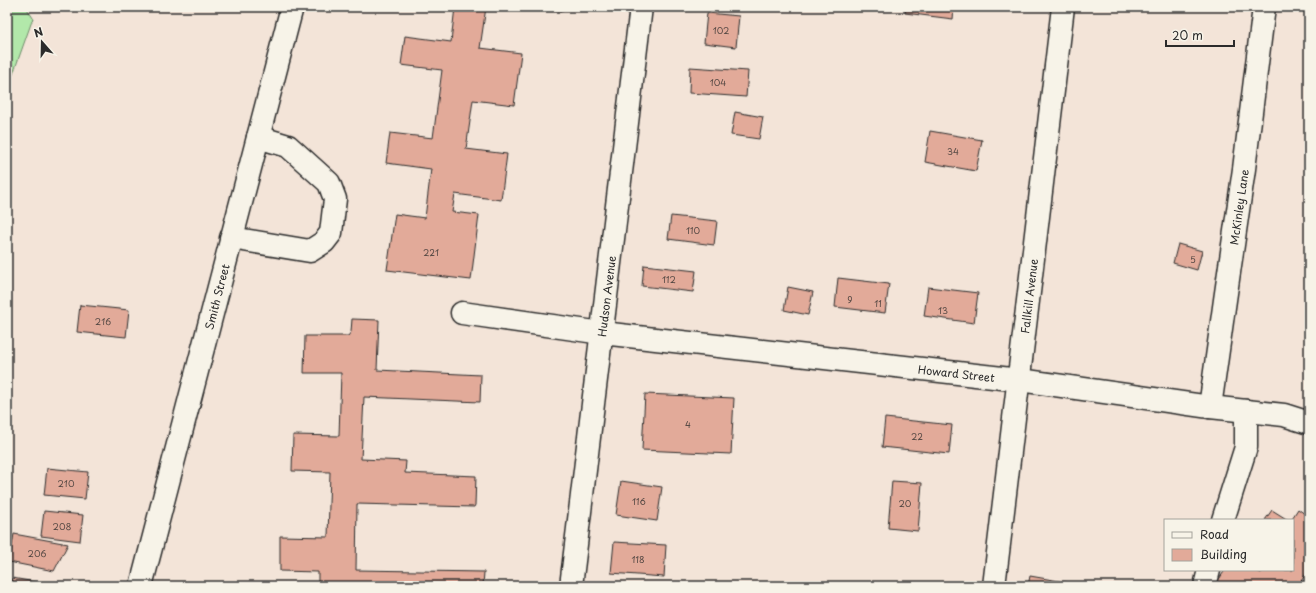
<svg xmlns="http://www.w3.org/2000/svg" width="1316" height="593" font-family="'Playpen Sans',sans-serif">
	<rect width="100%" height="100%" fill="#f3e4d8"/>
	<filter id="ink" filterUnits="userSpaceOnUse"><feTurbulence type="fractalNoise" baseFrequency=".025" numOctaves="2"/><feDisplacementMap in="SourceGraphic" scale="8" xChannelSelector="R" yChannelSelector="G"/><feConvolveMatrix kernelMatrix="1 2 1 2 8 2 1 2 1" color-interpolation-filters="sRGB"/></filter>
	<g filter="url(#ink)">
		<!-- green -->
		<path fill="#b2e8aa" stroke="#6e8a6a" d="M7 7H26L33 18 7 91Z"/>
		<!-- building -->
		<path fill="#e2aa99" stroke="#2b2b2b" d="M455 7H486L480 48 521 53 514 105 473 100 466 149 507 154 501 200 455 194 452 212 479 215 471 280 387 270 395 214 425 218 431 169 386 163 390 133 433 138 442 70 401 65 405 36 451 42Z
			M532 7H563L562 11Z
			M906 7H954L953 19 905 13Z
			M707 13 739 16 736 47 704 43Z
			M690 67 748 71 746 97 689 93Z
			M735 112 763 117 759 139 731 135Z
			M930 131 982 140 976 171 925 162Z
			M671 216 717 221 714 245 668 239Z
			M1178 244 1202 251 1197 270 1173 263Z
			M644 265 696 271 693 292 642 286Z
			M838 278 889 284 885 313 835 307Z
			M788 287 813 292 808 315 784 310Z
			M928 287 978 293 974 323 924 316Z
			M80 305 129 310 126 337 77 332Z
			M352 319 379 320 377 370 481 375 480 402 364 397 361 459 406 461 405 473 476 476 475 505 474 507 357 504 356 570 484 572 483 586H318V572L280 571V536L328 537 330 472 292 471 293 435 339 436 341 373H304L305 336H348L351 332Z
			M645 394 734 398 731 454 642 450Z
			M885 418 952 425 949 454 882 447Z
			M47 468 88 472 85 499 44 495Z
			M621 481 662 487 657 521 616 515Z
			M892 481 922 483 918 531 888 528Z
			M1298 509 1309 517V569L1298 586 1288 585 1287 586H1219L1216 584 1225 570H1255L1261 573 1263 570H1293V520H1291Z
			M1272 510 1288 520H1265Z
			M44 511 83 515 80 541 41 536Z
			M14 534 68 544 54 571 9 562Z
			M614 542 666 545 664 577 611 573Z
			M1030 576 1082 585V586H1028Z
			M12 578 53 585V586H10Z"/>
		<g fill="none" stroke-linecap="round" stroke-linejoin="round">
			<defs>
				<g id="minor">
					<path d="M231 238 310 251 324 242 331 233 335 199 329 183 288 146 258 137"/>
					<path id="s1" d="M462 313 602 333 1020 380 1210 407 1284 415 1309 423"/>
					<path id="s2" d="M1210 407 1225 300 1244 169 1264 7"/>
					<path d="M1223 520 1246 447V411"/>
					<path id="s3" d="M141 586 292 7"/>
					<path id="s4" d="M571 586 641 7"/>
					<path id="s5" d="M994 586 1063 7"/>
					<path d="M1205 586 1209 570"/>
				</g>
			</defs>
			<!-- minor casing -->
			<use href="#minor" stroke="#2b2b2b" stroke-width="25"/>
			<!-- minor -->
			<use href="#minor" stroke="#f7f3e8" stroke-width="22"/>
		</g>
	</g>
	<g text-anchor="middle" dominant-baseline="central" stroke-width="3.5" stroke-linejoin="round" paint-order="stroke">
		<!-- number labels -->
		<g font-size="9" fill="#594b46">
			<text x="721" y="30">102</text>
			<text x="718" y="82">104</text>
			<text x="953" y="151">34</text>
			<text x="693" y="230">110</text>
			<text x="431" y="252">221</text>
			<text x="1193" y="259">5</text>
			<text x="669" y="279">112</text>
			<text x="850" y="299">9</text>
			<text x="878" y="303">11</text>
			<text x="943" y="310">13</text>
			<text x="103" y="321">216</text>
			<text x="688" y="424">4</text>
			<text x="917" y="436">22</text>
			<text x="66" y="483">210</text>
			<text x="639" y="501">116</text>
			<text x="905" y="503">20</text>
			<text x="62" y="526">208</text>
			<text x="37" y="553">206</text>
			<text x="638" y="559">118</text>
		</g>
		<!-- street labels -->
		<g font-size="11" fill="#2b2b2b" stroke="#f7f3e8">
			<text stroke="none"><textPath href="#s2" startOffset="202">McKinley Lane</textPath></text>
			<text stroke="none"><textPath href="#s3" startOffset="299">Smith Street</textPath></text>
			<text stroke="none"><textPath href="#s4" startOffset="292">Hudson Avenue</textPath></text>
			<text stroke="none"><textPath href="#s5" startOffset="292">Fallkill Avenue</textPath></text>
			<text stroke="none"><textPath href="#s1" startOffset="498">Howard Street</textPath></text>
		</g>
	</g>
	<!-- margin -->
	<rect width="1316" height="593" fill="none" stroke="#f7f3e8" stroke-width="24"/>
	<rect x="12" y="12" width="1292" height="569" fill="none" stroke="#2b2b2b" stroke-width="1.5" filter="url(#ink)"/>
	<!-- legend -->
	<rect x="1164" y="519" width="130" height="52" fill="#f7f3e8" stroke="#a5a39c"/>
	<rect x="1172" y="532" width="20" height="6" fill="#f7f3e8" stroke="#a5a39c"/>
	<text x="1200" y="539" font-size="12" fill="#2b2b2b">Road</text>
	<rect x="1172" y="549" width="20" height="12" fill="#e2aa99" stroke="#a5a39c"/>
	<text x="1200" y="559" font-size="12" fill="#2b2b2b">Building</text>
	<!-- north arrow -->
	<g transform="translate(42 42) rotate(340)" stroke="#f7f3e8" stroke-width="3" paint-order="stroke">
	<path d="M0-3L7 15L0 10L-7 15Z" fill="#2b2b2b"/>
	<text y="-6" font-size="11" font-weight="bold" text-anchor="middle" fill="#2b2b2b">N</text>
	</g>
	<!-- scale -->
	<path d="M1166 40v6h68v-6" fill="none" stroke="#2b2b2b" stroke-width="2"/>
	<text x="1172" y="40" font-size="12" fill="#2b2b2b" stroke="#f7f3e8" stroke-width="3" paint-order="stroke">20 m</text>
</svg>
